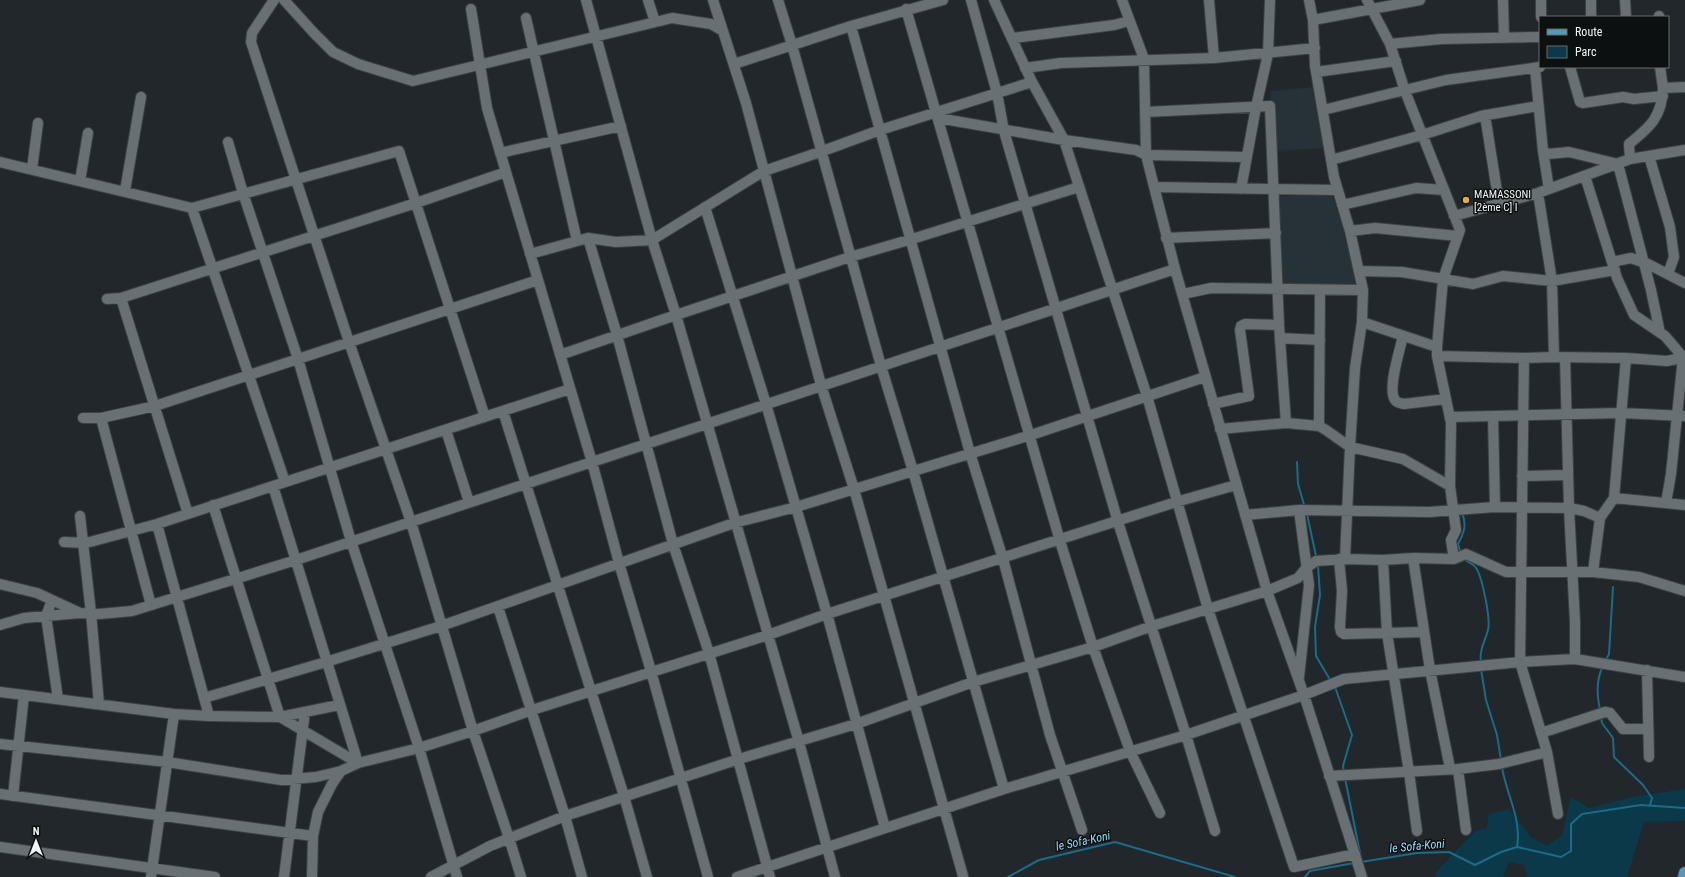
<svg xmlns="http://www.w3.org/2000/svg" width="1685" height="877" font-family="'Roboto Condensed',sans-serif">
	<rect width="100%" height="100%" fill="#21272a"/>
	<!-- built -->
	<path fill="#263238" d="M1315 87 1328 148 1274 151 1270 91Z
		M1279 196H1332L1348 235 1360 286 1337 287V284L1282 285Z"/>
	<!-- green -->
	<path fill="#0b394a" d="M1685 789V821L1644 822 1627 877H1527L1524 865 1509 862 1503 877H1436L1435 873 1475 831 1486 829 1489 814 1509 809 1531 837 1547 846 1562 835 1571 797 1589 808 1632 797Z"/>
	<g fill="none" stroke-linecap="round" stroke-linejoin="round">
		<!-- stream -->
		<path stroke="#1b6b89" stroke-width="2" d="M1297 462 1298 484 1305 508
			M1307 514 1316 556
			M1461 554 1458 544C1464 533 1467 525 1462 513
			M1464 559C1467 562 1474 564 1476 568 1482 576 1491 620 1488 630 1485 642 1479 649 1481 663
			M1318 566 1320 595 1315 627 1316 656 1329 678
			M1607 658 1609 654 1613 587
			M1481 669 1486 700 1497 735 1501 760
			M1335 687 1352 735 1343 766 1344 771
			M1600 710C1597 695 1596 682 1602 668
			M1601 716 1602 723 1613 738 1614 757 1643 785 1652 798 1650 805
			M1502 767C1506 794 1522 818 1517 847
			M1345 778 1361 858
			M1361 862 1417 853 1449 852 1475 865 1501 852 1517 847 1561 857 1571 851V824L1582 814 1641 805 1685 808
			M1008 877 1039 860 1115 842 1235 877
			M1305 877 1310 871 1354 863"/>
		<defs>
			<path id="minor" d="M274 0 252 33 251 42 349 342 411 522 473 731 509 838 521 877
				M284 0 313 32 333 52 358 64 413 81 672 18 711 24 723 31
				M586 0 652 240 676 315 799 742 835 877
				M648 0 655 22
				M713 0 746 103 821 385 854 489 963 876
				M778 0 792 45 881 366 913 471 1004 789
				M971 0 997 93 1004 131 1118 522 1186 735 1215 831
				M994 0 1032 82 1064 140 1147 396 1208 609 1294 867 1355 854
				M1122 0 1144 59 1146 155 1175 269 1267 591 1304 695 1362 877
				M1209 0 1214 58
				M1309 0 1313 20 1315 66 1334 177 1350 231 1363 290 1362 322 1355 368 1350 447 1345 559
				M1503 0 1504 37
				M1625 0 1626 17
				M471 9 487 108 592 462 619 563 651 671 708 877
				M906 9 1060 541 1093 647 1130 751 1160 813
				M1659 16V17
				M1541 17V0
				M1591 17V0
				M526 18 577 241
				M1313 20 1420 0
				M851 26 970 453 1003 559 1050 735 1082 830
				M1013 38 1114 25 1129 21
				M1390 44 1441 39 1540 37
				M734 64 851 26 943 0
				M1570 67 1580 102 1583 103 1623 97 1634 99 1663 96
				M1660 67 1663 88
				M1025 68 1061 63 1214 58 1315 48
				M1535 68 1543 151 1548 154 1569 152 1618 164 1651 290 1660 333
				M1316 72 1396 61
				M1323 110 1446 80 1540 67
				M1145 112 1270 106 1279 325 1286 423
				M1485 115 1499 204
				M938 118 1064 140 1136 150 1146 155 1246 157
				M228 142 243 193 298 359 351 541 419 748 457 877
				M1543 151 1549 189
				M500 153 621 126
				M1649 156 1670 227 1674 257 1668 274
				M1630 159 1629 144C1650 127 1662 117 1663 88L1685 87
				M1331 160 1422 135 1481 116 1538 106
				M0 162 192 208 399 151 485 417
				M32 169 38 123
				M1585 176 1617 278 1634 315 1665 336 1683 357 1671 474 1666 503
				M80 181 88 133
				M1154 187 1338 190
				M1241 189 1256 107 1268 54 1270 0
				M125 191 141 97
				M1538 193 1552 281 1554 357
				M1342 205 1416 188 1444 190
				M705 207 766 404 827 614 885 828
				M192 208 285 482
				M1454 216 1538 193 1630 159 1685 150
				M1350 231 1375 228 1458 236
				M588 238 617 335 673 544 709 653 770 877
				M1166 238 1276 233
				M530 254 588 238 616 242 652 240 764 171 820 152 880 130 1032 82
				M1612 262 1631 258 1648 264 1685 283
				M1359 271 1402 272 1473 284 1503 276 1552 281 1615 270
				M1183 294 1211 288 1363 290
				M121 298 188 514
				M107 299 121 298 416 203 506 172
				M1362 322 1437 347
				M1403 336C1400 350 1387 389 1395 400 1397 403 1400 403 1404 404L1446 399
				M1280 338 1320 340
				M560 355 676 315 850 257 912 239 1079 187
				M1437 356 1524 358 1554 357 1626 358 1667 361 1685 357
				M1565 357 1569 508 1575 622V659
				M1524 358 1520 662 1547 752 1558 814
				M1213 404 1249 396 1240 330 1241 326 1245 324 1279 325
				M503 411 624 796 647 877
				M1493 416 1495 507
				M1450 417 1621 413 1685 416
				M83 418H101L155 406 538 280
				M101 418 151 605
				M1319 426 1320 290
				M1220 429 1286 423 1319 426 1326 430 1350 447 1403 459 1450 486
				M446 430 469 502
				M1522 476 1568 475
				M273 486 358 763 341 771 332 784 318 812 313 836 312 877
				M1614 498 1685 505
				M213 505 280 717 358 763 419 748 473 731 532 710 768 635 827 614 1176 502 1236 485
				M1299 510 1309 585 1299 677
				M1245 515 1299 510 1429 512 1495 507 1569 508 1584 511 1600 518
				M80 516 91 613 99 704
				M157 524 209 716
				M64 542 86 543 157 524 570 389
				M1413 558 1430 670 1450 768
				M1339 559 1342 591 1340 627 1341 632 1344 634 1424 632
				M1454 559 1466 554 1506 572H1593L1639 577 1685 591
				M1383 560 1387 633 1409 772 1417 831
				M1593 572 1600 518 1614 498 1626 358
				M0 584 37 593 80 613 99 614 132 611 296 560 1175 269
				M52 600 46 616 58 699
				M498 607 565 816 582 877
				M0 625 24 618 80 613
				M1647 670 1649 757
				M0 692 174 714 209 716 280 717 339 705
				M204 698 326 662 441 626 734 523 796 507 1031 435 1205 377
				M1541 733 1605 712 1610 713 1623 729H1648
				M0 744 167 762 281 780 316 777 341 771
				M1458 769 1466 830
				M1329 776 1458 769 1499 764 1547 752
				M0 794 313 836
				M13 796 24 695
				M0 847 215 877
				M151 877 174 714
				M284 877 305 712
				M431 877 490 846 565 816 739 759 856 724 973 682 1093 647 1152 626 1267 591 1298 578 1306 568 1316 561 1345 559 1383 560 1413 558 1454 559 1451 540 1456 530 1450 486 1451 423 1437 356V347L1443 279 1460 230 1405 91 1390 44 1367 0
				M737 877 1004 789 1186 735 1304 695 1344 679 1520 662 1575 659 1685 677"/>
			<path id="major" d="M1684 877 1685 873"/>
		</defs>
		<!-- minor casing -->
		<use href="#minor" stroke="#3d4244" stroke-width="12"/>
		<!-- major casing -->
		<use href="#major" stroke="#3d4244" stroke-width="14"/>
		<!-- minor -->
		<use href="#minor" stroke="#697073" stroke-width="10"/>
		<!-- major -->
		<use href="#major" stroke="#519bb7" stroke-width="12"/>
	</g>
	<!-- markers -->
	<circle fill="#eaaa38" stroke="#0d1011" stroke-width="1.5" cx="1466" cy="200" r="4"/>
	<g text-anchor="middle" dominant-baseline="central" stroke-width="3" stroke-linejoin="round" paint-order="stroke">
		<!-- poi labels -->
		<g font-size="11" fill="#f0f3f5" stroke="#0d1011" text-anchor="start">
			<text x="1474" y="194">MAMASSONI<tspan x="1474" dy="13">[2ème C] I</tspan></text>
		</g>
		<!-- water labels -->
		<g font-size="12" font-style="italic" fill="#92daf9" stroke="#0d1011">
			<text transform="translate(1083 841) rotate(-12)">le Sofa-Koni</text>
			<text transform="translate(1417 846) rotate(-5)">le Sofa-Koni</text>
		</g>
	</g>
	<!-- legend -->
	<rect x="1539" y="16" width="130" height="52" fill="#0d1011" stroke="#686b6c"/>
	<rect x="1547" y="29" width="20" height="6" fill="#519bb7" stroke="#686b6c"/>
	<text x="1575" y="36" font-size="12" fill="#f0f3f5">Route</text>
	<rect x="1547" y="46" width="20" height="12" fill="#0b394a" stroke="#686b6c"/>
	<text x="1575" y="56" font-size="12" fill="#f0f3f5">Parc</text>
	<!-- north arrow -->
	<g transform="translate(36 841)" stroke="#0d1011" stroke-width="3" paint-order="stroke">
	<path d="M0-3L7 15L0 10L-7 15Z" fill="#f0f3f5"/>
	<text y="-6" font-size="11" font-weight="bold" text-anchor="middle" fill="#f0f3f5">N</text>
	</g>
</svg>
